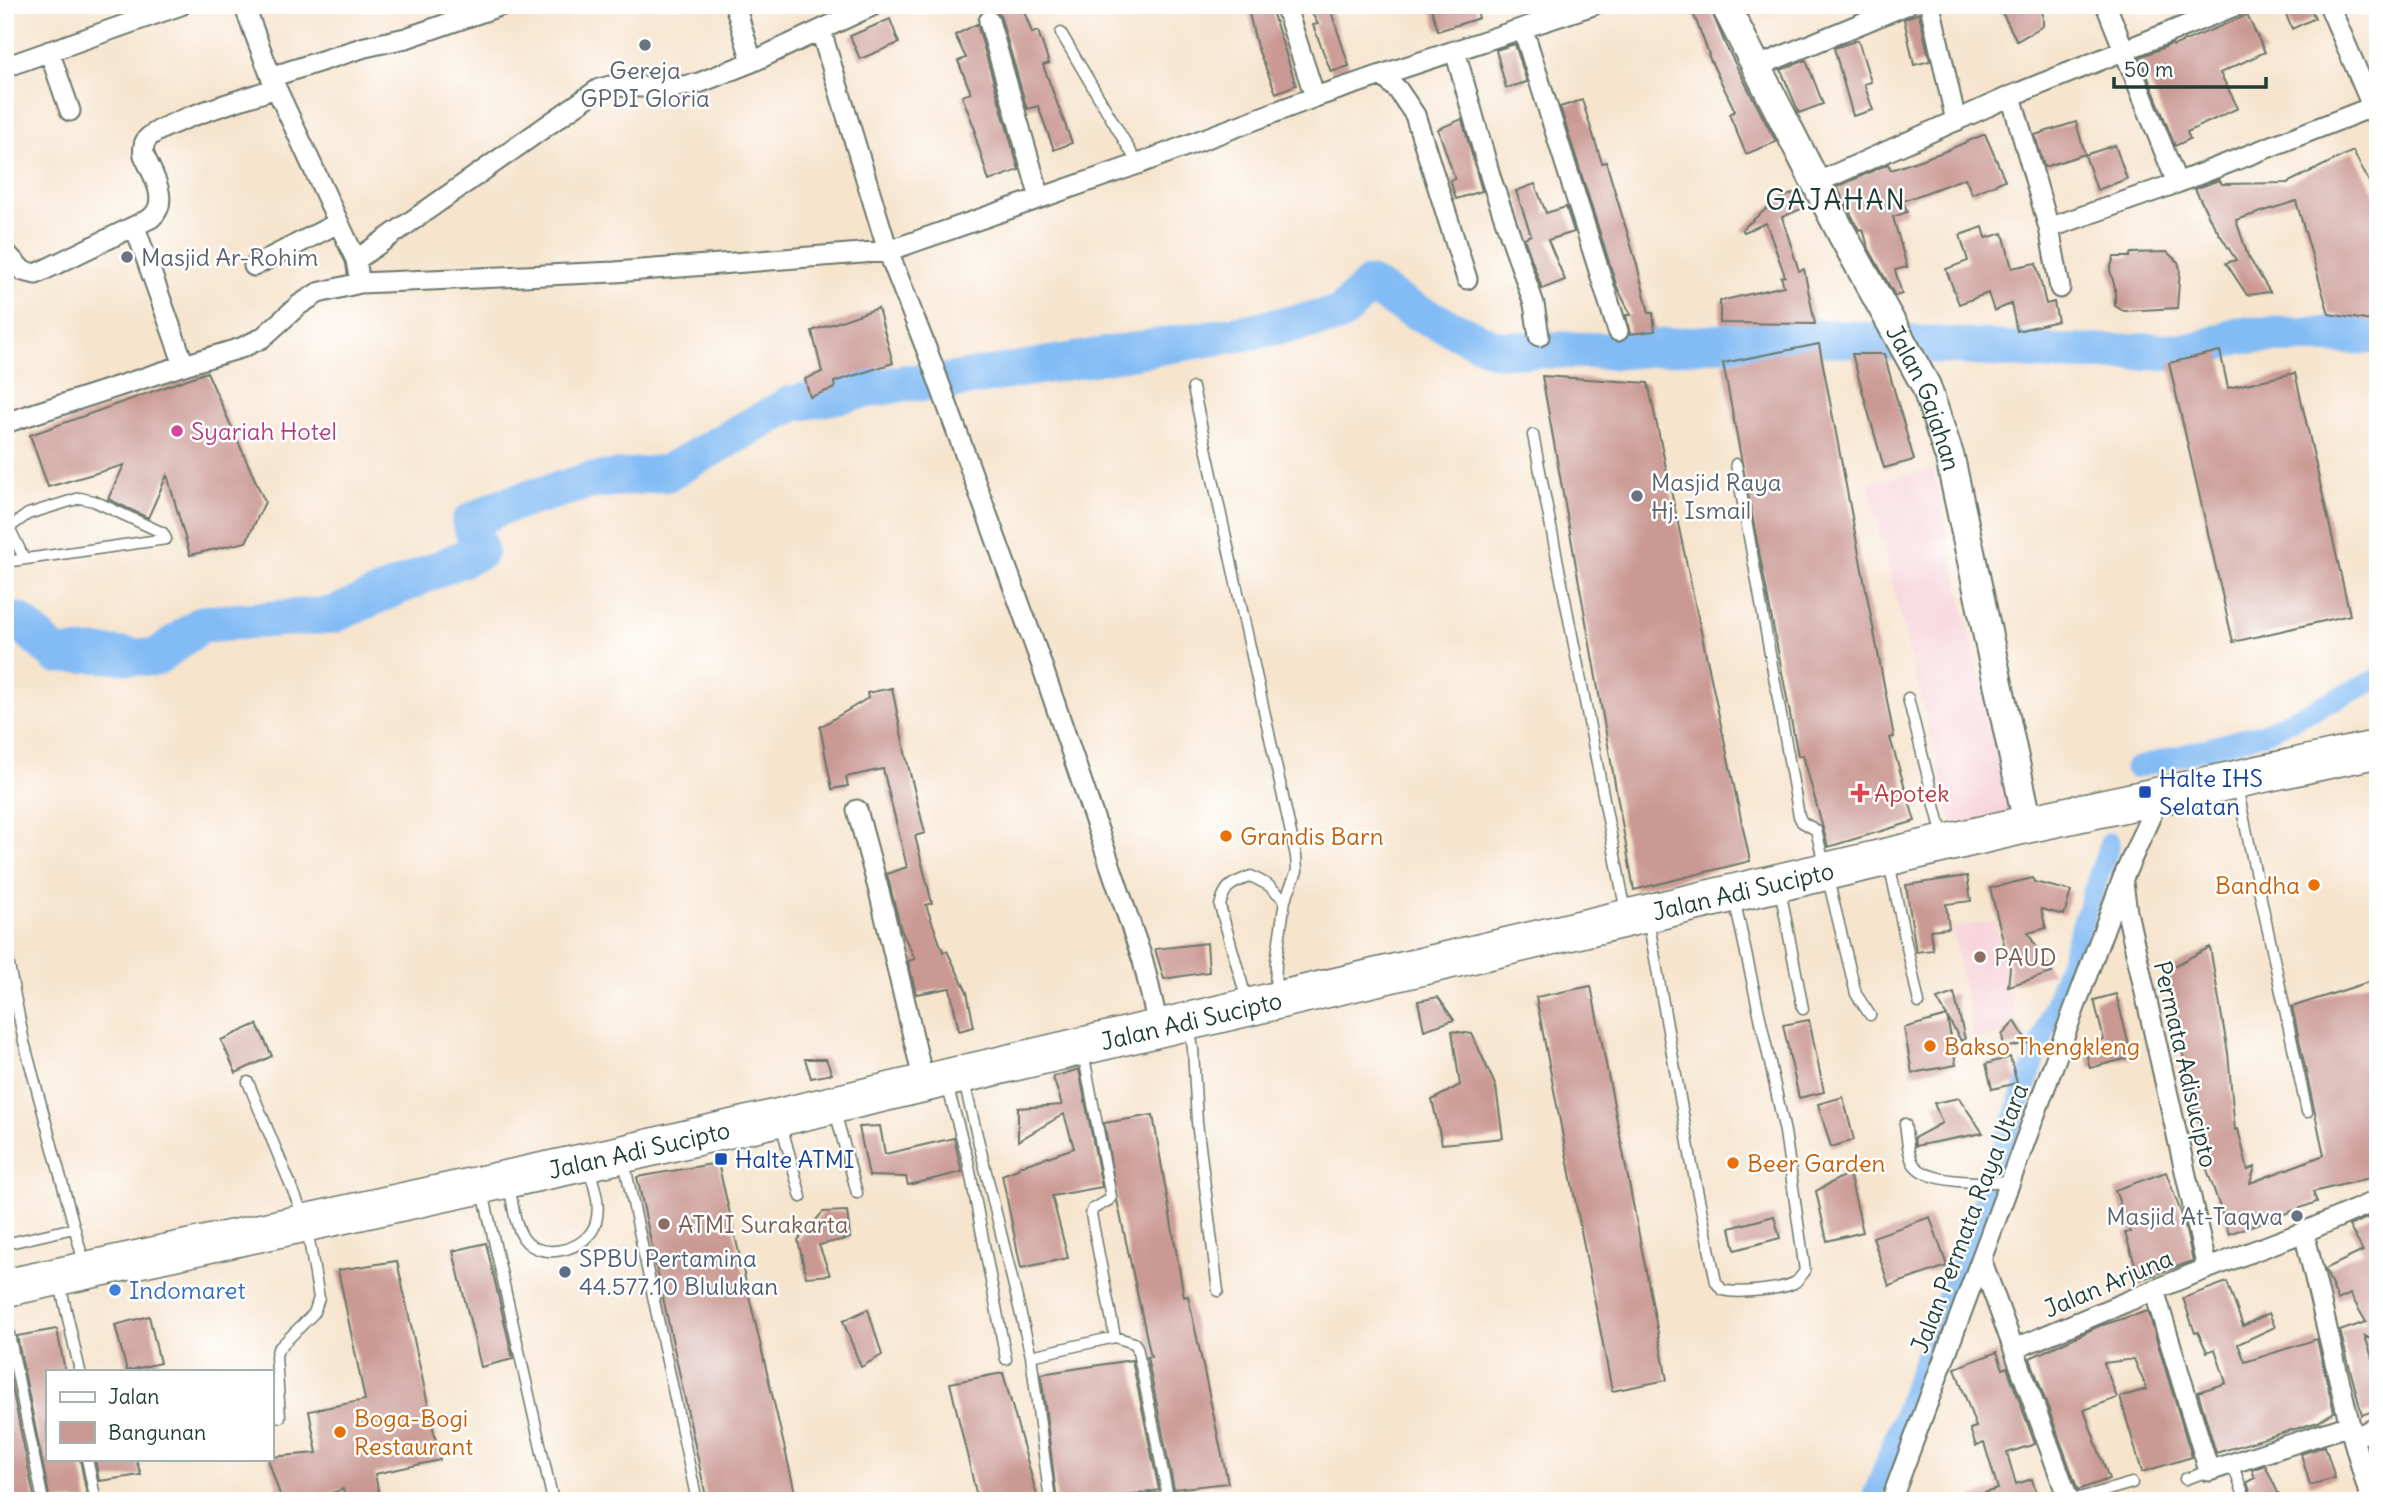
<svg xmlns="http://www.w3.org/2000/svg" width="2383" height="1506" font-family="Delius,sans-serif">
	<rect width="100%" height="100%" fill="#fff"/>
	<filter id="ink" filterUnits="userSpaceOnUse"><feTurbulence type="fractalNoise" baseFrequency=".0143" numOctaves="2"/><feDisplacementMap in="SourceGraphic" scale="14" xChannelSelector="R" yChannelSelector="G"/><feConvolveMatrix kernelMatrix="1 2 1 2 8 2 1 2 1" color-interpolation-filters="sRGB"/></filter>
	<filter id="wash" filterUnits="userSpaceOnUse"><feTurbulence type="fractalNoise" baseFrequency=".00686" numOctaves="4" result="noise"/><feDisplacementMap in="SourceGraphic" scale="28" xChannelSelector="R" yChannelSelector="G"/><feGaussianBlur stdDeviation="1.57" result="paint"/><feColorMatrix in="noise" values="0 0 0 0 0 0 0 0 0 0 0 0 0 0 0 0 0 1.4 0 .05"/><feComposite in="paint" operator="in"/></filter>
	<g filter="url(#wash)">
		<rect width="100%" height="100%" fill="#f6e4cd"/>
		<!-- built -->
		<path fill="#f6cfd6" d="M1933 470 2011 815 1954 828 1867 483Z
			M1995 920 2017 1031 1974 1040 1952 929Z"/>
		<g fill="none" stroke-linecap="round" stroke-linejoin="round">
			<!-- canal -->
			<path stroke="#83bcf4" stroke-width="21" d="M2135 768 2264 733 2378 679
				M1871 1501 2031 1072 2110 843"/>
			<!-- river -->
			<path stroke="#83bcf4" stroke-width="37" d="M5 627 19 621 56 655 97 654 155 658 202 624 333 615 480 551 470 522 500 507 589 481 667 473 791 404 903 383 944 382 1242 333 1339 315 1370 285 1406 307 1496 349 1618 351 1795 336 2063 353 2196 351 2239 335 2378 336"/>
		</g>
		<g id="blocks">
			<!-- building -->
			<path fill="#ca9993" d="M995 5H1022L1032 33 1038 31 1049 63 1043 65 1072 143 1054 150 1038 106 1027 109 1001 18Z
				M1247 5H1266L1267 12 1272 11 1296 85 1276 93 1257 47Z
				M1307 5H1329L1349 66 1331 72 1313 25 1318 24Z
				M1430 5H1475L1479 18 1438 31Z
				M1690 5H1709L1726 46 1776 142 1746 154 1729 114 1735 111 1708 55 1709 54Z
				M1998 5H2039L2043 15V26L2017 41Z
				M2282 5H2309L2315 18 2292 29Z
				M1919 13 1930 61 1914 65 1904 19Z
				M2247 15 2265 52 2220 73 2238 108 2187 132 2190 139 2175 146 2140 57 2172 44 2173 46Z
				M890 19 899 43 860 59 850 36Z
				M977 24 1019 170 989 181 974 132H976L962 96 971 93 958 61 966 58 955 35Z
				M1858 40 1871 82 1864 84 1873 110 1853 116 1834 48Z
				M1515 44 1527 82 1506 88 1496 50Z
				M1806 60 1823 104 1799 113 1781 70Z
				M1582 100 1602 163 1606 162 1637 265 1649 313H1653L1655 331 1630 334 1626 315H1631L1617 287 1560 107Z
				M1462 119 1482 191 1456 199 1450 180 1455 179 1438 129Z
				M2076 122 2085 154 2044 167 2035 135Z
				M1985 134 2005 180 1972 194 1965 178 1903 201 1907 212 1893 217 1907 267 1895 270 1902 294 1895 296 1868 247 1863 229 1859 230 1837 187 1888 164 1891 170 1943 152Z
				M2115 145 2127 179 2097 190 2085 155Z
				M2353 151 2378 199V322L2329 314 2296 201 2236 220 2248 256 2270 292 2247 295 2226 263 2236 260 2210 219 2195 189 2219 180 2222 184 2287 183Z
				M1535 184 1546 213 1566 207 1574 232 1548 240 1565 280 1542 289 1524 238 1531 235 1516 191Z
				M1799 191 1806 207 1782 217 1799 271 1804 269 1815 324 1720 323V301L1784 286 1781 277 1785 276 1766 223 1744 232 1742 229 1777 200Z
				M1983 227 1986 238 2003 233 2012 268 2036 263 2046 304 2054 302 2058 321 2017 331 2011 304 1994 311 1988 293 1959 304 1946 269 1968 261 1960 235Z
				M2167 252 2178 262 2180 269 2177 308 2124 311 2115 306V288L2110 270 2114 257H2129L2131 253Z
				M878 308 893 363 834 382 835 388 810 397 805 379 822 372 812 331Z
				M1819 344 1894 737 1890 738 1915 821 1828 847 1803 755 1798 756 1723 363Z
				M2220 351 2228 388 2295 373 2350 615 2233 642 2169 363Z
				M1852 354H1884L1914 460 1884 468Z
				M207 372 265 502 246 542 190 555 167 475 148 518 108 499 124 465 48 487 30 435Z
				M1542 376 1648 383 1750 861 1634 890Z
				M892 688 906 757 925 833 915 836 932 903 926 905 943 952 947 951 967 992 974 1027 959 1031 950 988 916 994 908 961 915 959 901 930 887 874 907 867 883 769 846 777 848 786 832 789 820 727 868 698 867 693Z
				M1967 876 1971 901 1946 904 1949 928 1930 930 1933 950 1916 952 1906 885Z
				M2033 878 2034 882 2071 891 2064 915 2041 909 2046 928 2028 933 2052 973 2008 986 2010 968 1990 888Z
				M1207 943 1209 972 1164 979 1155 949Z
				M2210 947 2228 1053 2235 1130 2238 1129 2248 1170 2255 1167 2250 1183 2324 1155 2292 1007 2378 979V1176L2313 1192 2317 1202 2229 1234 2197 1140 2204 1135 2185 1086 2188 1084 2168 969Z
				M1591 986 1667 1380 1612 1391 1536 997Z
				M1954 993 1965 1039 1961 1041 1937 999Z
				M2116 994 2132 1057 2090 1068 2084 1045 2104 1040 2094 1000Z
				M1438 997 1454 1020 1424 1030 1418 1001Z
				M1947 1016 1956 1065 1912 1073 1904 1028Z
				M1809 1020 1824 1092 1799 1098 1783 1025Z
				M2015 1021 2028 1043 2004 1048 2002 1035Z
				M257 1024 272 1056 236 1073 221 1040Z
				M1452 1031 1472 1034 1496 1087 1503 1138 1442 1144 1432 1100 1460 1085Z
				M2010 1057 2017 1083 1992 1089 1986 1064Z
				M805 1059H826L832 1074 811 1078Z
				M1079 1069 1102 1187 1052 1196 1068 1258 1021 1268 1002 1175 1018 1169V1167L1074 1148 1064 1114 1018 1141V1108L1062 1105 1053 1077Z
				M1843 1097 1854 1140 1831 1147 1818 1104Z
				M1959 1098 1983 1133 1915 1146 1914 1138 1942 1123 1934 1103Z
				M1153 1115 1184 1297 1188 1296 1228 1483 1174 1489 1147 1357H1151L1117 1200 1104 1123Z
				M880 1126 885 1154 954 1138 962 1172 908 1185 906 1177 869 1176 859 1127Z
				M718 1163 797 1501H707L637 1177Z
				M2166 1172 2183 1218 2193 1261 2140 1280 2125 1233 2130 1232 2115 1190Z
				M1849 1173 1863 1232 1827 1241 1816 1191Z
				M847 1211 850 1238 819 1245 830 1275 806 1277 798 1240 823 1212Z
				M2378 1213V1343L2365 1336 2378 1375V1409L2362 1415 2340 1331 2366 1322 2350 1294 2338 1300 2325 1269 2363 1251 2349 1226Z
				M1774 1216 1780 1238 1735 1250 1730 1228Z
				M1930 1217 1947 1266 1889 1286 1873 1237Z
				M486 1243 513 1359 481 1367 453 1251Z
				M397 1261 440 1460 375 1474 380 1499 345 1501 343 1489 308 1501H282L268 1459H271V1457L317 1453 309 1411 365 1400 338 1270Z
				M2227 1282 2243 1326 2269 1313 2275 1327 2238 1344 2245 1362 2317 1339 2334 1412 2318 1422 2216 1453 2198 1392 2226 1383 2215 1349 2207 1352 2198 1332 2195 1333 2183 1298Z
				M868 1309 882 1355 861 1367 843 1321Z
				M2148 1311 2192 1457 2142 1472 2120 1397 2147 1389 2134 1359 2104 1363 2117 1398 2084 1410 2109 1479 2078 1490 2030 1358 2099 1326Z
				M149 1316 160 1363 127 1371 115 1325Z
				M57 1329 65 1371H47V1459H80L88 1501H50L17 1336Z
				M1997 1352 2003 1369 2007 1367 2035 1444 2007 1453 2016 1484 2032 1479 2037 1496 2021 1501H1975L1974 1496 1998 1489 1984 1443 1976 1446 1970 1429 1976 1427 1955 1368Z
				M5 1353 35 1501H5Z
				M1132 1360 1159 1490 1133 1495 1057 1501 1041 1374Z
				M1003 1373 1037 1496 1010 1501H978L950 1383Z
				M2325 1446 2335 1478 2310 1485 2301 1454Z
				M95 1459H136L141 1475 99 1481Z
				M2265 1465 2279 1495 2282 1501H2253L2247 1482 2255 1478 2252 1470Z"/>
		</g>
	</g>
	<g filter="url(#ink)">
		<use href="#blocks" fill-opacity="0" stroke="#6a776a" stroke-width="2"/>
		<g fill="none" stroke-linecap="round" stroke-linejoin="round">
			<defs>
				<path id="lane" d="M1061 33 1138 164
					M1193 388 1296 856 1297 871 1285 900
					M1533 435 1626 912
					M1736 464 1799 816 1802 822 1816 830 1824 864
					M5 519 24 558
					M5 562 166 539 163 533 94 501 80 498 28 514 10 527
					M1908 698 1943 837
					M2237 787 2307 1112
					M1889 863 1919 1003
					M1828 879 1856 994 1870 1015
					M1780 889 1803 1009
					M1648 919 1692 1165 1716 1282 1722 1290C1737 1294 1779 1290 1794 1283 1798 1281 1802 1275 1805 1271L1785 1132 1734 898
					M5 945 24 1042 84 1263
					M1247 1001 1220 906C1225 884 1232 884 1251 876L1268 885 1285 900 1276 962 1275 994
					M1189 1026 1193 1049 1197 1122 1218 1291
					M1083 1052 1111 1197 1109 1200 1093 1209 1091 1214 1115 1337
					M248 1082 306 1222 319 1298 314 1313 278 1349 276 1356 280 1417
					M964 1082 1031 1356 1050 1501
					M947 1085 968 1161 1006 1359
					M835 1111 857 1193
					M781 1124 801 1197
					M1905 1124C1907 1135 1907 1150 1912 1161 1922 1185 1987 1183 2009 1181
					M624 1161 697 1501
					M509 1186C513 1202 514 1225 524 1239 541 1262 589 1250 596 1222 601 1204 594 1186 589 1168
					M483 1192 553 1501
					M5 1244 74 1228
					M60 1284 80 1371
					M5 1314 43 1501
					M1031 1356 1115 1337 1134 1343 1137 1347 1167 1492 1162 1498 1137 1501
					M87 1459 96 1501
					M2232 1463 2246 1501
					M2185 1479 2209 1471
					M2069 1501 2132 1483"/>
				<path id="street" d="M244 5 271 77 356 260 358 272
					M735 5 752 62
					M1285 5 1315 97
					M1930 5 1956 121
					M2106 5 2177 183
					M2329 5 2378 120
					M989 21 1040 198
					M1523 29 1618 331
					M821 31 888 251 933 366 1040 660 1143 961 1159 1029
					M49 51 70 111
					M1455 51 1491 179 1534 304 1539 336
					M5 67 181 5
					M1756 67 1906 5
					M1382 75 1398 90 1415 115 1467 279
					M271 77 365 47 406 38 502 5
					M2011 96 2049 228 2060 288
					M1816 183 2011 96 2237 5
					M135 227 184 365
					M2049 228 2177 183 2372 107
					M5 252 23 271 36 274 151 218C171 201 152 174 144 155 143 149 143 144 147 139 161 122 251 97 276 88
					M356 260 599 89 610 86 672 88 699 83 752 62 874 5
					M254 266 338 223
					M5 423 184 365 241 348 262 338 299 305 318 293 360 283 615 272 888 251 1138 164 1315 97 1593 5
					M857 810 880 895 924 1083
					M2123 883 2127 912 2205 1260
					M2304 1232 2353 1438 2371 1501
					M1981 1259 2069 1501
					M2154 1290 2209 1471 2350 1425
					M2014 1349 2188 1276 2304 1232 2378 1200
					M2353 1438 2378 1427
					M1891 1501 2123 878 2159 797"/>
				<g id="secondary">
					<path id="s1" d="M1725 5 1842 234 1926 386 1950 458 2028 824"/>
				</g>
				<g id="highway">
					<path id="s2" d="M5 1288 623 1154 2028 824 2378 749"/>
				</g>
			</defs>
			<!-- lane casing -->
			<use href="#lane" stroke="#6a776a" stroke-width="13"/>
			<!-- street casing -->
			<use href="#street" stroke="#6a776a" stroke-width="23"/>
			<!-- secondary casing -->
			<use href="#secondary" stroke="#6a776a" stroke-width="32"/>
			<!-- highway casing -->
			<use href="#highway" stroke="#6a776a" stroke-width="40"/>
			<!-- lane -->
			<use href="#lane" stroke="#fff" stroke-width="10"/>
			<!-- street -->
			<use href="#street" stroke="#fff" stroke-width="19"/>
			<!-- secondary -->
			<use href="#secondary" stroke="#fff" stroke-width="28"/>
			<!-- highway -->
			<use href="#highway" stroke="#fff" stroke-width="37"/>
		</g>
	</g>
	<!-- markers -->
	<g fill="#6b7280" stroke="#fff" stroke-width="2.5">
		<circle cx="645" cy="45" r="7"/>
		<circle cx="127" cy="257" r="7"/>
		<circle cx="1637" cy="496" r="7"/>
		<circle cx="2297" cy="1216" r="7"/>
	</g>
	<circle fill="#d1479c" stroke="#fff" stroke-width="2.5" cx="177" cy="431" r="7"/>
	<g fill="#1a4fb4" stroke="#fff" stroke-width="2.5">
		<rect x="2138" y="785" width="14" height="14" rx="3.5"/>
		<rect x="714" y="1152" width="14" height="14" rx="3.5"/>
	</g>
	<path fill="#e0444e" stroke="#fff" stroke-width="2.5" d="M1856.5 782.5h7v7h7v7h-7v7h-7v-7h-7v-7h7z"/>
	<g fill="#e8710a" stroke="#fff" stroke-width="2.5">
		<circle cx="1226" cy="836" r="7"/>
		<circle cx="2314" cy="885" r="7"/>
		<circle cx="1930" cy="1046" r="7"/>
		<circle cx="1733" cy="1163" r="7"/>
		<circle cx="340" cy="1432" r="7"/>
	</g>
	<g fill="#8d6e63" stroke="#fff" stroke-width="2.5">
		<circle cx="1980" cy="957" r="7"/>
		<circle cx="664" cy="1224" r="7"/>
	</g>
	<circle fill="#5c6f8a" stroke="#fff" stroke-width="2.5" cx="565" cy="1272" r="7"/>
	<circle fill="#3f7fe0" stroke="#fff" stroke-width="2.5" cx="115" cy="1290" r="7"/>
	<g text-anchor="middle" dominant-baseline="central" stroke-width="5" stroke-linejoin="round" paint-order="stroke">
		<!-- worship labels -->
		<g font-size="24" fill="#5b616d" stroke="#fff" text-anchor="start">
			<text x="645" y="70" text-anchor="middle">Gereja<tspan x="645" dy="28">GPDI Gloria</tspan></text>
			<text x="141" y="257">Masjid Ar-Rohim</text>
			<text x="1651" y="482">Masjid Raya<tspan x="1651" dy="28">Hj. Ismail</tspan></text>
			<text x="2283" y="1216" text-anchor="end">Masjid At-Taqwa</text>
		</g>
		<!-- street labels -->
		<g font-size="24" fill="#1f3d34" stroke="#fff">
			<text stroke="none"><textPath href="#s1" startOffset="441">Jalan Gajahan</textPath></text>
			<text stroke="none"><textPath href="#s2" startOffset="1783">Jalan Adi Sucipto</textPath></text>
			<text stroke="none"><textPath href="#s2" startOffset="1216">Jalan Adi Sucipto</textPath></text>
			<text transform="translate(2186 1064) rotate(77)">Permata Adisucipto</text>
			<text stroke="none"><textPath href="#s2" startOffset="649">Jalan Adi Sucipto</textPath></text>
			<text transform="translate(1969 1218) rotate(-69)">Jalan Permata Raya Utara</text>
			<text transform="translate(2108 1283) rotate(-23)">Jalan Arjuna</text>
		</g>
		<!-- hotel labels -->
		<g font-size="24" fill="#b23c85" stroke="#fff" text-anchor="start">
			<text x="191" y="431">Syariah Hotel</text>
		</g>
		<!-- transit labels -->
		<g font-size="24" fill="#164399" stroke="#fff" text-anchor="start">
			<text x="2159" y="778">Halte IHS<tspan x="2159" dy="28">Selatan</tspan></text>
			<text x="735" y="1159">Halte ATMI</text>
		</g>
		<!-- health labels -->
		<g font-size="24" fill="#be3a42" stroke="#fff" text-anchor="start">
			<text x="1874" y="793">Apotek</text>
		</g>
		<!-- food labels -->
		<g font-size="24" fill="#c56008" stroke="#fff" text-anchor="start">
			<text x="1240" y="836">Grandis Barn</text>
			<text x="2300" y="885" text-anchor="end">Bandha</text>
			<text x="1944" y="1046">Bakso Thengkleng</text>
			<text x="1747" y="1163">Beer Garden</text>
			<text x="354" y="1418">Boga-Bogi<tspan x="354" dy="28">Restaurant</tspan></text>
		</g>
		<!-- education labels -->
		<g font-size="24" fill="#785e54" stroke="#fff" text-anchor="start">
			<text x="1994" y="957">PAUD</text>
			<text x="678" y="1224">ATMI Surakarta</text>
		</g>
		<!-- service labels -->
		<g font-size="24" fill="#4e5e75" stroke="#fff" text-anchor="start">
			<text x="579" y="1258">SPBU Pertamina<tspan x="579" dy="28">44.577.10 Blulukan</tspan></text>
		</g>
		<!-- shop labels -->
		<g font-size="24" fill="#366cbe" stroke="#fff" text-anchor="start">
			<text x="129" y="1290">Indomaret</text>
		</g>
		<!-- quarter labels -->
		<g font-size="28" letter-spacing="2" fill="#1f3d34" stroke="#fff">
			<text x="1836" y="200">GAJAHAN</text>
		</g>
	</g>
	<!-- margin -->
	<rect width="2383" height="1506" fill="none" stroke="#fff" stroke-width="28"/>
	<!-- legend -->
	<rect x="46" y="1370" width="228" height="91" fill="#ffffff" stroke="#a5b1ae" stroke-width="2"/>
	<rect x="60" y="1392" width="35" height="10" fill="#ffffff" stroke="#a5b1ae" stroke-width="2"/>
	<text x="108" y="1404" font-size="21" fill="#1f3d34">Jalan</text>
	<rect x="60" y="1422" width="35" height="21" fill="#ca9993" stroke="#a5b1ae" stroke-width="2"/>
	<text x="108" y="1440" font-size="21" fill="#1f3d34">Bangunan</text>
	<!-- scale -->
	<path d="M2114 77v10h152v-10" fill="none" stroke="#1f3d34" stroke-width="3.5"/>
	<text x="2124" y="77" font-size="21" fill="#1f3d34" stroke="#ffffff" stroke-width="5" paint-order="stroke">50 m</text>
</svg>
